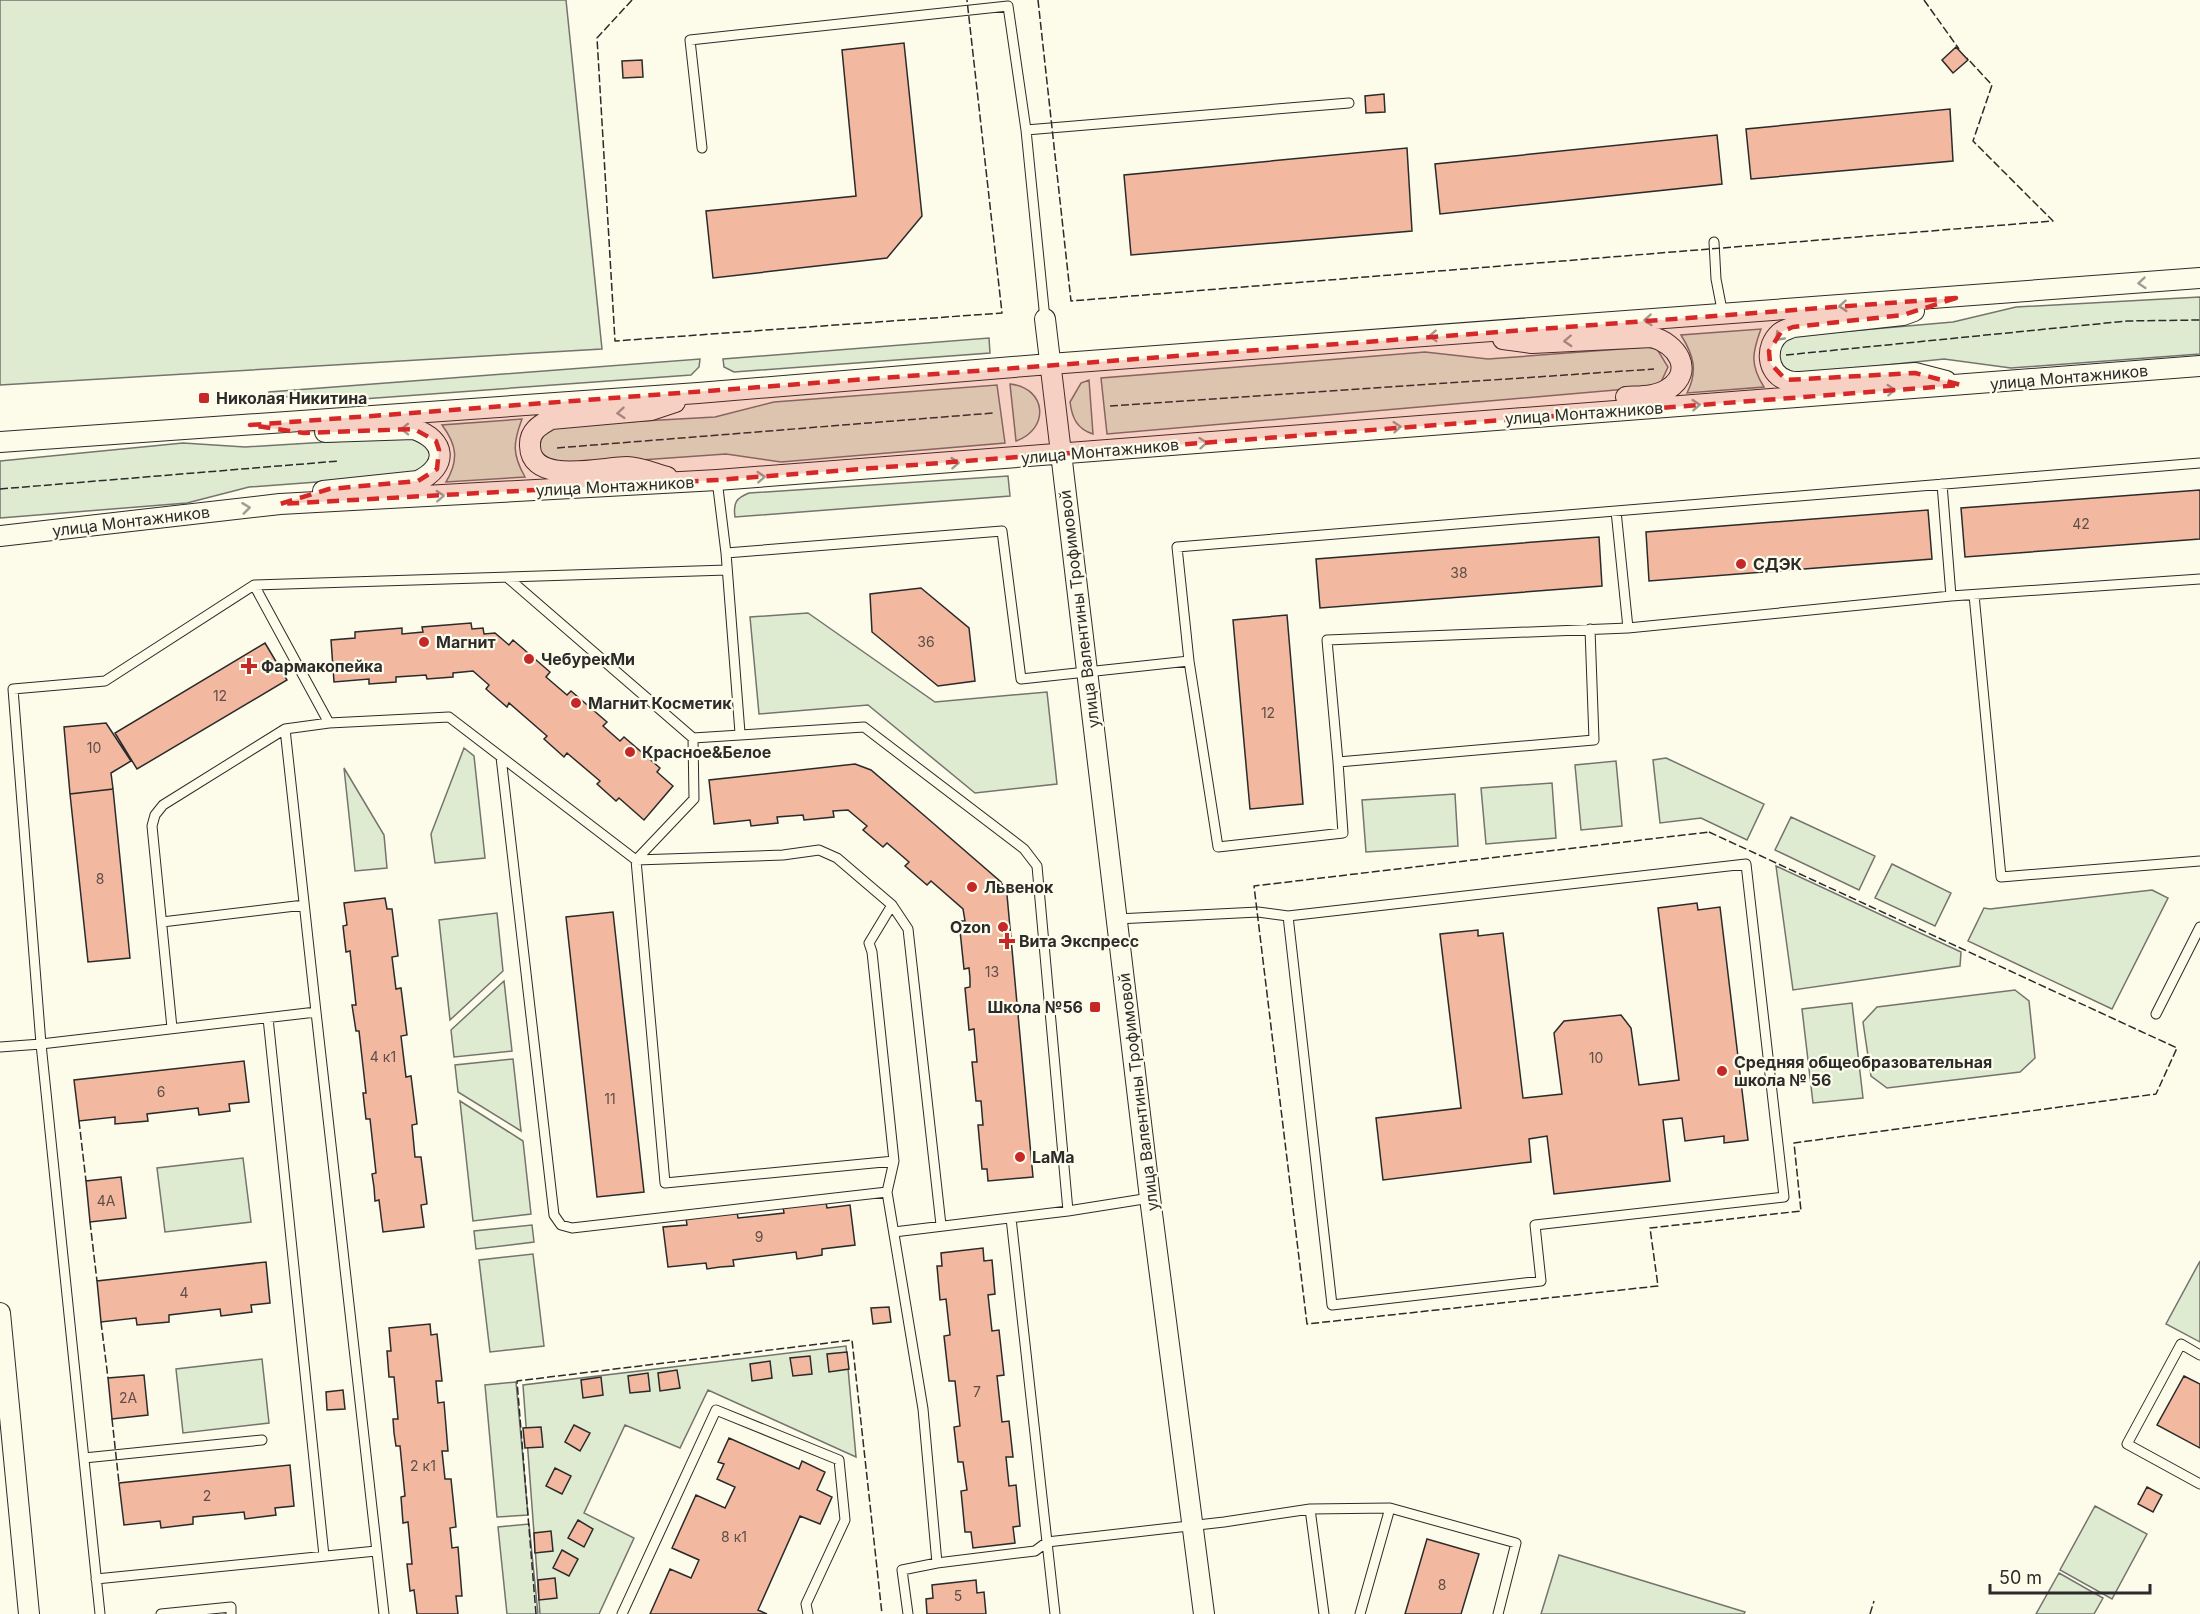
<svg xmlns="http://www.w3.org/2000/svg" width="2200" height="1614" font-family="Inter,sans-serif">
	<rect width="100%" height="100%" fill="#fdfbea"/>
	<!-- green -->
	<path fill="#deebd1" stroke="#74746e" stroke-width="1.5" d="M0 0H566L602 349 0 385Z
		M2200 297V354L2011 368 1944 359 1800 374C1787 371 1782 368 1777 356L1783 341 1793 336 1953 322 2016 307Z
		M1761 329C1752 353 1750 365 1764 387L1687 393C1698 371 1694 356 1681 335Z
		M989 338 990 353 734 372 724 367 723 359Z
		M1647 347 1657 349 1668 367 1661 382 1650 387 1107 434 1101 378 1425 352 1488 359Z
		M700 359 699 367 691 375 335 401 269 395V392Z
		M1089 380 1093 434C1077 429 1072 418 1070 402L1081 383Z
		M1010 384C1047 388 1050 429 1016 441Z
		M997 385 1005 443 781 462 726 454 556 466 539 450C538 437 541 433 552 426L715 417 774 402Z
		M522 419C513 443 512 454 525 477L446 482C459 460 457 445 442 425Z
		M409 437 428 444 431 456 429 463 410 475 249 487 187 503 0 518V461L183 443 245 447Z
		M1008 476 1010 496 735 517C733 503 736 498 749 493Z
		M808 613 935 702 1047 692 1057 784 975 793 868 705 759 714 750 617Z
		M464 748 474 756 485 858 435 863 431 834Z
		M1666 758 1764 804 1747 840 1701 818 1660 823 1653 760Z
		M1616 761 1622 826 1581 830 1575 765Z
		M344 768 384 835 387 868 355 871Z
		M1552 783 1556 838 1486 844 1481 788Z
		M1455 794 1458 846 1366 852 1362 800Z
		M1791 817 1875 856 1859 890 1775 850Z
		M1892 864 1951 893 1935 926 1875 898Z
		M1776 866 1961 952 1960 966 1793 990Z
		M2152 890 2168 898 2112 1009 1968 941 1984 908 1990 909Z
		M497 913 503 971 450 1020 439 920Z
		M504 981 512 1051 454 1057 451 1030Z
		M2015 990 2029 1001 2035 1058 2020 1072 1887 1088 1871 1076 1863 1022 1877 1007Z
		M1852 1003 1863 1098 1813 1103 1802 1009Z
		M513 1059 521 1131 458 1092 455 1065Z
		M460 1101 523 1141 531 1214 473 1221Z
		M243 1158 251 1222 165 1232 157 1168Z
		M532 1225 534 1242 476 1249 474 1231Z
		M533 1254 544 1346 490 1352 479 1260Z
		M2200 1261V1342L2166 1324Z
		M846 1346 856 1457 708 1390 680 1448 625 1425 584 1513 634 1538 599 1614H540L523 1385Z
		M262 1359 269 1423 183 1433 176 1369Z
		M516 1382 528 1515 497 1517 485 1385Z
		M2095 1506 2147 1534 2112 1599 2060 1570Z
		M529 1524 538 1614H507L498 1527Z
		M1559 1555 1745 1612 1744 1614H1541Z
		M2059 1573 2103 1598 2094 1614H2036Z"/>
	<!-- building -->
	<path fill="#f2b8a0" stroke="#2b2b2b" stroke-width="1.5" d="M904 43 922 216 887 258 713 278 706 211 856 196 842 50Z
		M1956 47 1968 60 1953 73 1942 60Z
		M642 60 643 77 623 78 622 61Z
		M1384 94 1385 112 1366 113 1365 96Z
		M1950 109 1953 161 1751 179 1746 129Z
		M1717 135 1722 184 1440 214 1435 164Z
		M1407 148 1412 231 1131 255 1124 175Z
		M2200 490V539L1965 557 1961 508Z
		M1928 510 1932 559 1649 581 1646 532Z
		M1599 537 1602 586 1320 608 1316 559Z
		M921 588 969 628 975 681 938 686 872 632 870 594Z
		M1287 615 1303 804 1250 809 1233 620Z
		M471 623 472 629 483 628 484 634 495 633 509 645 513 640 550 672 546 677 567 695 571 691 607 722 603 726 620 741 624 737 660 768 657 772 673 786 644 820 619 798 616 801 597 784 600 781 567 753 564 757 544 739 547 736 509 703 507 707 486 689 489 685 473 671 453 673V677L427 679 426 675 396 677V682L369 684V679L334 682 331 640 355 638V632L402 628V634L423 632 422 627Z
		M265 643 287 680 137 769 115 733Z
		M106 723 131 761 111 773 113 789 70 794 64 727Z
		M855 764 871 770 926 817 1001 882 1007 895 1033 1177 988 1181 987 1169H982L978 1125H983L981 1101H976L972 1062H977L974 1029 969 1030 965 988 970 987V978L969 968 964 969 959 921H965L963 909 931 881 927 885 905 866 909 862 887 843 883 847 863 830 867 826 848 810 833 811 834 817 804 820 803 815 777 817 778 823 751 826 750 820 714 824 709 780Z
		M113 789 130 958 88 962 70 794Z
		M385 898 387 909H392L398 956 392 957 396 989 401 988 407 1035 401 1036 406 1077 411 1076 417 1124 412 1125 415 1157H421L427 1204 421 1205 424 1227 383 1232 379 1200 375 1201 374 1187 372 1174 376 1173 370 1119H366L363 1093H366L359 1031H356L352 1005H356L350 951 346 952 343 926 347 925 344 903Z
		M1697 903 1698 910 1720 907 1748 1140 1724 1143V1136L1685 1141 1682 1118 1663 1120 1670 1181 1554 1194 1547 1136 1529 1139 1531 1162 1383 1180 1376 1118 1461 1108 1440 934 1478 930V936L1503 933 1523 1098 1562 1094 1554 1033 1564 1021 1593 1018 1621 1015 1631 1028 1639 1085 1679 1080 1658 908Z
		M613 912 644 1192 597 1197 566 917Z
		M244 1061 249 1102 229 1104 230 1111 199 1115 198 1108 147 1114 148 1121 115 1124V1117L79 1121 74 1080Z
		M121 1177 126 1218 90 1222 86 1181Z
		M826 1202 827 1208 850 1205 855 1245 822 1249V1255L797 1259 796 1252 733 1260 734 1266 720 1267 707 1269 706 1263 668 1267 663 1227 687 1225 686 1218 737 1212 738 1218 784 1213 783 1207Z
		M983 1248 984 1261 992 1260 995 1294 988 1295 992 1331 999 1330 1004 1375 997 1376 1002 1422 1009 1421 1013 1457H1006L1009 1486 1016 1485 1020 1526 1013 1527 1015 1543 973 1548 971 1532H965L961 1491 967 1490 963 1462H958L954 1427 960 1426 955 1381H949L944 1336 950 1335 946 1299 940 1300 937 1266H942L941 1253Z
		M266 1262 270 1303 251 1305 252 1312 221 1316 220 1309 169 1315V1322L137 1325 136 1318 101 1322 97 1281Z
		M889 1307 891 1322 873 1324 871 1308Z
		M430 1324 431 1335 437 1334 442 1381H436L438 1403 444 1402 448 1451H442L445 1479H451L456 1527 450 1528 452 1548 458 1547 462 1596H456L458 1614H417L414 1590 410 1591 407 1564H412L408 1522 403 1523 401 1497 405 1496 400 1446H396L394 1433 393 1419H398L394 1377H389L387 1351H391L389 1328Z
		M847 1352 849 1369 829 1372 827 1354Z
		M810 1356 812 1374 793 1376 790 1358Z
		M770 1361 772 1378 752 1381 750 1364Z
		M677 1370 680 1388 660 1391 658 1373Z
		M648 1373 650 1391 630 1393 628 1376Z
		M144 1375 148 1415 112 1419 108 1378Z
		M2184 1376 2200 1384V1448L2157 1425Z
		M601 1377 603 1395 583 1398 581 1380Z
		M343 1390 345 1409 327 1410 326 1392Z
		M574 1425 590 1433 580 1451 565 1442Z
		M541 1427 543 1447 525 1448 523 1428Z
		M729 1438 799 1469 802 1461 825 1472 817 1490 832 1497 820 1524 800 1516 758 1610 767 1614H650L670 1569 691 1578 699 1560 672 1548 696 1495 725 1508 735 1487 717 1479 724 1464 718 1462Z
		M290 1465 294 1506 275 1508 276 1515 245 1519 244 1512 193 1517V1524L161 1528 160 1521 124 1525 119 1483Z
		M555 1468 571 1476 562 1494 546 1486Z
		M2147 1487 2162 1495 2153 1512 2138 1504Z
		M578 1520 593 1529 584 1547 568 1538Z
		M551 1531 553 1551 535 1553 534 1533Z
		M1427 1539 1479 1554 1461 1614H1405Z
		M562 1550 578 1559 569 1576 553 1568Z
		M555 1578 557 1598 539 1600 538 1580Z
		M976 1580 977 1593 984 1592 986 1614H927L926 1599 933 1598 932 1585Z"/>
	<g fill="none" stroke-linecap="round" stroke-linejoin="round">
		<defs>
			<path id="service" d="M1026 130 1349 103
				M702 148 690 40 1008 6 1026 130 1045 319
				M1714 242 1716 279 1723 315
				M717 480 726 553 740 733
				M1942 484 1951 596
				M1616 511 1628 628
				M726 553 1002 531 1021 679 1189 661
				M727 570 254 585 329 723 449 717 636 860 783 855 819 850 837 858 892 905 908 929 941 1225
				M508 578 693 738 864 727 1024 849 1037 866 1068 1211 894 1232
				M1974 595 2001 877 2200 861
				M1590 629 1594 740 1338 762 1327 640 1628 628 1951 596 2200 579
				M285 729 316 1012
				M693 738 694 799 636 860 665 1183 894 1161
				M501 757 554 1215 561 1225 572 1228 887 1192
				M1338 762 1343 833 1218 847 1189 661 1177 547 2200 463
				M1746 864 1784 1197 1535 1225 1541 1281 1332 1305 1288 916Z
				M892 905 869 943 872 952 894 1161 887 1192 923 1409 937 1563
				M1117 919 1258 912 1288 916
				M162 922 304 905
				M2156 1014 2200 927
				M268 1018 324 1556
				M172 1028 152 826 155 815 163 805 285 729 329 723
				M0 1047 41 1044 316 1012 384 1614
				M1068 1211 1150 1198
				M1011 1218 1055 1614
				M2200 1355 2181 1344 2127 1444 2200 1484
				M84 1458 262 1440
				M1310 1509 1324 1614
				M96 1579 376 1551
				M100 1614 41 1044 13 689 105 681 254 585
				M161 1614 231 1607V1614
				M622 1614 716 1410 839 1460 845 1520 806 1604 808 1614
				M908 1614 902 1570 937 1563 1035 1551 1047 1542 1224 1522 1310 1509 1390 1508 1516 1543 1498 1614
				M1360 1614 1390 1508"/>
			<path id="minor" d="M1914 311 1903 315 1793 327C1789 329 1784 330 1780 333 1765 346 1766 372 1786 380 1790 382 1796 382 1800 382L1915 373 1946 381
				M1045 319 1150 1198 1204 1614
				M1503 339 1532 343 1652 337C1676 343 1696 371 1668 389 1656 397 1639 396 1626 397
				M0 442 698 393 1050 364 2200 278
				M667 477C655 474 640 467 627 467 602 467 531 486 530 446 529 431 540 425 551 419L651 410 675 402
				M323 491 418 481C449 466 446 440 414 429L325 432
				M0 536 280 504 717 480 2200 366
				M0 1313 29 1614"/>
		</defs>
		<!-- service casing -->
		<use href="#service" stroke="#2b2b2b" stroke-width="11"/>
		<!-- minor casing -->
		<use href="#minor" stroke="#2b2b2b" stroke-width="22"/>
		<!-- service -->
		<use href="#service" stroke="#fdfbea" stroke-width="9"/>
		<!-- minor -->
		<use href="#minor" stroke="#fdfbea" stroke-width="20"/>
		<!-- fence -->
		<path stroke="#2b2b2b" stroke-width="1.5" stroke-dasharray="8 3" stroke-linecap="butt" d="M632 0 597 38 615 341 1002 313 967 0
			M1038 0 1071 301 2053 221 1973 141 1992 85 1967 58
			M1924 0 1959 49
			M1786 355 2127 321 2200 320
			M1110 406 1654 369
			M557 448 993 413
			M0 489 339 461
			M1709 832 2177 1048 2156 1094 1794 1143 1801 1211 1650 1228 1658 1286 1307 1324 1254 886Z
			M79 1121 86 1181
			M90 1222 97 1281
			M101 1322 108 1378
			M112 1419 119 1483
			M536 1614 517 1381 852 1340 882 1614
			M1870 1614 1874 1601"/>
	</g>
	<!-- one-way arrows -->
	<defs><path id="oneway-chevron" d="M-2-3.5L2.5 0L-2 3.5" fill="none" stroke-width="1.6" stroke-linecap="round" stroke-linejoin="round" transform="scale(1.5)"/></defs>
	<g stroke="#9e9d94">
		<use href="#oneway-chevron" transform="translate(2142 283) rotate(175)"/>
		<use href="#oneway-chevron" transform="translate(1843 306) rotate(176)"/>
		<use href="#oneway-chevron" transform="translate(1648 320) rotate(176)"/>
		<use href="#oneway-chevron" transform="translate(1433 336) rotate(176)"/>
		<use href="#oneway-chevron" transform="translate(1779 337) rotate(134)"/>
		<use href="#oneway-chevron" transform="translate(1568 341) rotate(177)"/>
		<use href="#oneway-chevron" transform="translate(1891 390) rotate(-4)"/>
		<use href="#oneway-chevron" transform="translate(1696 405) rotate(-4)"/>
		<use href="#oneway-chevron" transform="translate(621 413) rotate(175)"/>
		<use href="#oneway-chevron" transform="translate(1397 427) rotate(-5)"/>
		<use href="#oneway-chevron" transform="translate(405 429) rotate(179)"/>
		<use href="#oneway-chevron" transform="translate(1203 443) rotate(-5)"/>
		<use href="#oneway-chevron" transform="translate(955 463) rotate(-4)"/>
		<use href="#oneway-chevron" transform="translate(761 477) rotate(-4)"/>
		<use href="#oneway-chevron" transform="translate(440 496) rotate(-3)"/>
		<use href="#oneway-chevron" transform="translate(246 508) rotate(-7)"/>
	</g>
	<!-- marked area -->
	<path fill="#d62828" fill-opacity="0.2" stroke="#d62828" stroke-width="4.5" stroke-dasharray="12 8" stroke-linejoin="round" d="M1956 298 1903 315 1793 327 1781 332 1769 351 1770 363 1786 380 1915 373 1961 385 717 480 280 504 329 489 418 481 437 469 439 450 436 441 414 429 304 433 250 425Z"/>
	<!-- markers -->
	<g fill="#c62828" stroke="#fdfbea" stroke-width="2">
		<rect x="198" y="392" width="12" height="12" rx="3"/>
		<circle cx="1741" cy="564" r="6"/>
		<circle cx="424" cy="642" r="6"/>
		<circle cx="529" cy="659" r="6"/>
		<path d="M246 657h6v6h6v6h-6v6h-6v-6h-6v-6h6z"/>
		<circle cx="576" cy="703" r="6"/>
		<circle cx="630" cy="752" r="6"/>
		<circle cx="972" cy="887" r="6"/>
		<circle cx="1003" cy="927" r="6"/>
		<path d="M1004 932h6v6h6v6h-6v6h-6v-6h-6v-6h6z"/>
		<rect x="1089" y="1001" width="12" height="12" rx="3"/>
		<circle cx="1722" cy="1071" r="6"/>
		<circle cx="1020" cy="1157" r="6"/>
	</g>
	<g text-anchor="middle" dominant-baseline="central" stroke-width="4.5" stroke-linejoin="round" paint-order="stroke">
		<!-- number labels -->
		<g font-size="14" fill="#5d4e48">
			<text x="2081" y="523">42</text>
			<text x="1459" y="572">38</text>
			<text x="926" y="641">36</text>
			<text x="220" y="695">12</text>
			<text x="1268" y="712">12</text>
			<text x="94" y="747">10</text>
			<text x="100" y="878">8</text>
			<text x="992" y="971">13</text>
			<text x="383" y="1056">4 к1</text>
			<text x="1596" y="1057">10</text>
			<text x="161" y="1091">6</text>
			<text x="610" y="1098">11</text>
			<text x="106" y="1200">4А</text>
			<text x="759" y="1236">9</text>
			<text x="184" y="1292">4</text>
			<text x="977" y="1391">7</text>
			<text x="128" y="1397">2А</text>
			<text x="423" y="1465">2 к1</text>
			<text x="207" y="1495">2</text>
			<text x="734" y="1536">8 к1</text>
			<text x="1442" y="1584">8</text>
			<text x="958" y="1595">5</text>
		</g>
		<!-- street labels -->
		<g font-size="16" fill="#2b2b2b" stroke="#fdfbea">
			<text transform="translate(2069 377) rotate(-5)">улица Монтажников</text>
			<text transform="translate(1584 413) rotate(-4)">улица Монтажников</text>
			<text transform="translate(1100 451) rotate(-5)">улица Монтажников</text>
			<text transform="translate(615 486) rotate(-3)">улица Монтажников</text>
			<text transform="translate(131 521) rotate(-7)">улица Монтажников</text>
			<text transform="translate(1079 609) rotate(-97)">улица Валентины Трофимовой</text>
			<text transform="translate(1138 1092) rotate(-97)">улица Валентины Трофимовой</text>
		</g>
		<!-- poi labels -->
		<g font-size="16" font-weight="bold" fill="#2b2b2b" stroke="#fdfbea" text-anchor="start">
			<text x="216" y="398">Николая Никитина</text>
			<text x="1753" y="564">СДЭК</text>
			<text x="436" y="642">Магнит</text>
			<text x="541" y="659">ЧебурекМи</text>
			<text x="261" y="666">Фармакопейка</text>
			<text x="588" y="703">Магнит Косметик</text>
			<text x="642" y="752">Красное&amp;Белое</text>
			<text x="984" y="887">Львенок</text>
			<text x="991" y="927" text-anchor="end">Ozon</text>
			<text x="1019" y="941">Вита Экспресс</text>
			<text x="1083" y="1007" text-anchor="end">Школа №56</text>
			<text x="1734" y="1062">Средняя общеобразовательная<tspan x="1734" dy="18">школа № 56</tspan></text>
			<text x="1032" y="1157">LaMa</text>
		</g>
	</g>
	<!-- scale -->
	<path d="M1990 1584v9h160v-9" fill="none" stroke="#2b2b2b" stroke-width="3"/>
	<text x="1999" y="1584" font-size="18" fill="#2b2b2b" stroke="#fdfbea" stroke-width="4.5" paint-order="stroke">50 m</text>
</svg>
